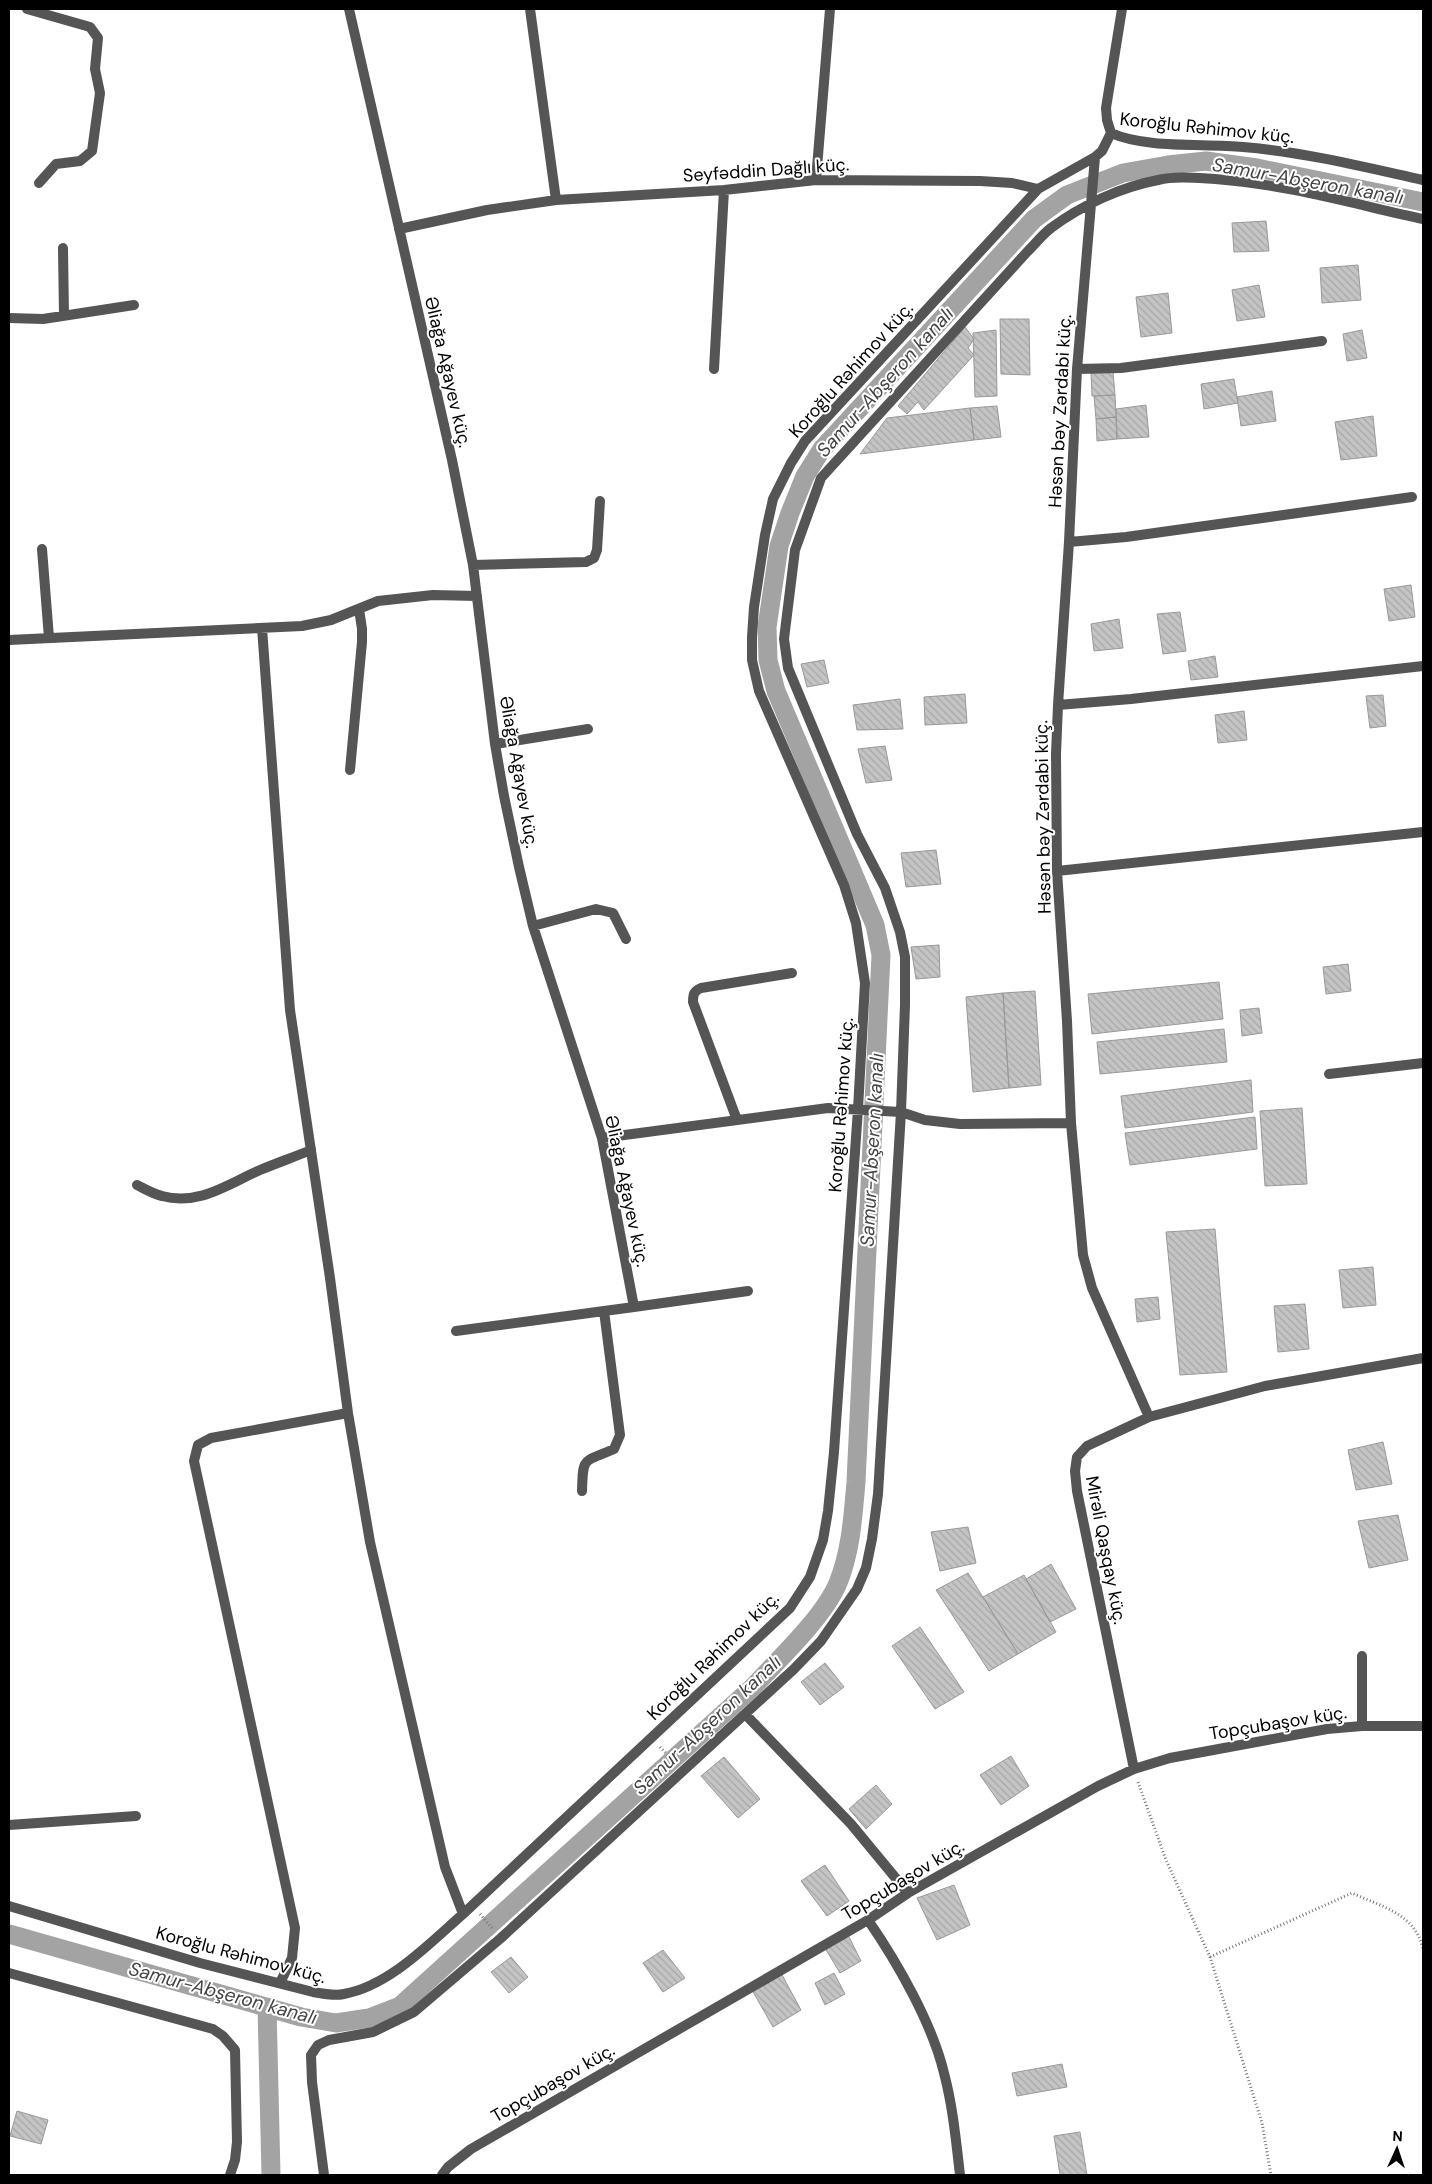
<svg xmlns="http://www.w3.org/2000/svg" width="1432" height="2184" font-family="'DM Sans',sans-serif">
	<defs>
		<pattern id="building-back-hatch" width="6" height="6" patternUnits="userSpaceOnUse" patternTransform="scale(1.25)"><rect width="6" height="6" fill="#c4c4c4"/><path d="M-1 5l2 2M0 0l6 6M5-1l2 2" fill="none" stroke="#a7a7a7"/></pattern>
	</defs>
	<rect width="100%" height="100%" fill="#fff"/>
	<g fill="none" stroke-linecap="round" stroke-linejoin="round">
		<!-- canal -->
		<path stroke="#a3a3a3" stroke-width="19" d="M9 1934 301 2017 336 2023 369 2018 400 2006 753 1687C778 1660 824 1617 838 1583 851 1551 853 1516 856 1482L881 955 875 925 776 691 768 660 767 627 779 546 790 513 805 476 822 449 1034 219 1067 195 1123 173 1168 165 1206 161 1257 168 1423 202
			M267 2007 271 2175"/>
	</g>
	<!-- building -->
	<path fill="url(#building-back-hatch)" stroke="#999" d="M1266 221 1269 251 1234 252 1232 223Z
		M1358 265 1361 300 1322 303 1320 268Z
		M1259 285 1265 317 1237 321 1232 290Z
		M1168 293 1172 333 1141 337 1136 297Z
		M1000 319H1029L1030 375 1001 374Z
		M965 327 974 339 968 348 974 355 924 410 918 402 907 414 898 406Z
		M996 330 997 396 975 397 973 333Z
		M1362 330 1367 358 1347 361 1343 334Z
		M1113 372 1115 395 1092 396 1091 373Z
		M1234 379 1238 403 1204 409 1201 384Z
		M1272 391 1276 421 1241 426 1237 397Z
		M1115 395 1116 417 1096 419 1094 396Z
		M1146 405 1149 437 1117 439 1116 409Z
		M997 406 1001 437 974 440 970 408Z
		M970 408 974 440 860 454 887 418Z
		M1373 416 1377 456 1341 460 1335 422Z
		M1116 417 1117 439 1097 441 1096 419Z
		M1411 585 1415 617 1389 621 1384 589Z
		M1180 612 1186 651 1163 654 1157 614Z
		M1119 619 1123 648 1094 651 1091 624Z
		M1215 656 1218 677 1191 680 1188 661Z
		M824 660 829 683 807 687 801 664Z
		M965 694 967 723 925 725 924 697Z
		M1383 695 1386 726 1370 728 1366 696Z
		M900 699 903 729 857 730 853 705Z
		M1244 711 1247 740 1218 743 1215 715Z
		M885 746 892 780 866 783 858 749Z
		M936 850 941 884 906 887 901 853Z
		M939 945 940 977 916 979 911 947Z
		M1348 964 1351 991 1326 994 1323 967Z
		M1219 982 1223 1019 1092 1034 1088 994Z
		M1035 991 1041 1085 1009 1088 1003 993Z
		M1003 993 1009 1088 973 1092 966 997Z
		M1259 1008 1262 1033 1242 1036 1240 1010Z
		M1224 1029 1227 1062 1100 1074 1097 1042Z
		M1251 1080 1253 1112 1125 1128 1121 1096Z
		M1302 1108 1307 1184 1265 1186 1260 1111Z
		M1255 1117 1257 1149 1130 1165 1125 1133Z
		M1215 1229 1227 1372 1180 1375 1166 1232Z
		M1373 1267 1376 1305 1343 1308 1339 1270Z
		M1158 1297 1160 1319 1137 1322 1135 1299Z
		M1305 1304 1309 1349 1278 1352 1274 1306Z
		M1383 1442 1392 1484 1356 1490 1348 1450Z
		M1398 1515 1408 1560 1369 1568 1358 1521Z
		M968 1527 976 1563 940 1571 931 1532Z
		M1051 1564 1076 1609 1050 1622 1026 1579Z
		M968 1573 1018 1654 989 1671 936 1590Z
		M1024 1575 1056 1632 1018 1654 983 1597Z
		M920 1627 964 1692 935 1709 892 1646Z
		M825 1663 844 1687 820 1705 801 1682Z
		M1011 1756 1029 1786 1001 1805 980 1775Z
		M724 1757 760 1799 738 1818 701 1776Z
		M876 1785 892 1804 866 1829 849 1809Z
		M825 1865 849 1901 827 1916 801 1881Z
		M954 1885 970 1925 937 1940 917 1898Z
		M848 1935 861 1961 840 1973 825 1948Z
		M663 1950 685 1978 663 1992 643 1963Z
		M511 1957 528 1977 509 1993 491 1972Z
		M781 1973 801 2010 773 2027 752 1990Z
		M834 1973 845 1994 825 2005 815 1983Z
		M1062 2064 1067 2087 1017 2096 1012 2073Z
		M17 2111 48 2120 41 2144 10 2136Z
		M1080 2132 1087 2175H1060L1054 2136Z"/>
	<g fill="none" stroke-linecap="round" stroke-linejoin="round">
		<!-- path -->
		<path stroke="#777" stroke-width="3" stroke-dasharray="1 2.5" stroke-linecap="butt" d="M660 1747 674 1762
			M1138 1782 1166 1860 1210 1957 1262 2123 1271 2175
			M480 1914 492 1928
			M1210 1957 1352 1893C1382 1907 1414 1913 1423 1948"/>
		<!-- service -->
		<path stroke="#555" stroke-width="10" d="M137 1185C145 1189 153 1194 162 1196 199 1206 228 1184 260 1170 277 1163 294 1157 311 1150
			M1362 1656V1726"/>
		<!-- minor -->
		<path stroke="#555" stroke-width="10" d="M27 9 90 27 98 38 95 69 100 93 92 151 80 161 56 164 39 183
			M349 9 452 460 473 565 495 744 504 796 519 867 533 926 602 1138 634 1307 604 1311 620 1435 614 1449C583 1463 583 1455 582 1491
			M530 9 556 200
			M1111 133C1147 149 1204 143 1243 147 1304 152 1364 167 1423 180
			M1111 133 1107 120 1106 108 1122 9
			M1095 157 1077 369 1069 542 1058 705 1056 754 1057 871 1067 1021 1071 1123 1083 1255 1092 1288 1149 1417
			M816 180 830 9
			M399 229 487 210 556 200 724 190 816 180 980 181 1012 183 1038 189
			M63 248 64 316
			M9 318 43 319 134 305
			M714 369 724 190
			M1077 369 1121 368 1322 341
			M1069 542 1126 537 1412 497
			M42 549 49 638
			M473 565 586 562 594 558 597 550 600 501
			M262 628 290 1010 330 1278 348 1413 370 1542 445 1867 463 1914
			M9 640 302 626 331 620 378 601 433 595 477 596
			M1058 705 1131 699 1423 666
			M495 744 588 729
			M350 770 362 642V629L359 609
			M1057 871 1423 832
			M533 926 596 909 613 913 626 939
			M1329 1074 1423 1063
			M737 1120 693 1002C693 994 694 991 701 988L792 973
			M602 1138 828 1108 901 1112 925 1120 960 1124 1071 1123
			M634 1307 748 1291
			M456 1331 604 1311
			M745 1714 851 1824 908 1893
			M1134 1769 1077 1491 1075 1471 1077 1457 1087 1446 1149 1417 1265 1386 1423 1358
			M9 1825 136 1816
			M9 1906 200 1963 313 1992C324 1994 334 1996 344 1994 389 1986 430 1943 463 1914L790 1608 810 1577 823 1540 828 1511 834 1452 858 1109 865 983 856 923 844 885 759 691 752 660V637L754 607 765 535 773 499 791 463 805 441 1038 189 1095 157 1102 151 1111 133
			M868 1920C897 1962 932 2023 944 2073 953 2107 956 2141 960 2175
			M9 1973 213 2029 223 2036 235 2050 237 2142 235 2160 230 2175
			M280 1983 292 1958 295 1928 194 1461 198 1445 211 1438 348 1413
			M324 2175 312 2082 311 2055 318 2045 329 2040 373 2032 414 2012 501 1938 794 1669 821 1641 857 1589 866 1568 872 1539 878 1494 901 1112 905 1005V957L900 932 885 888 857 834 788 668 784 639 795 550 821 478 1027 252C1035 244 1042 235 1051 228 1082 205 1121 187 1158 180 1176 176 1196 178 1215 179 1285 184 1354 204 1423 219
			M442 2175 448 2167 471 2149 868 1920 908 1893 1098 1786 1134 1769 1170 1758 1327 1729 1362 1726H1423"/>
	</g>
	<g text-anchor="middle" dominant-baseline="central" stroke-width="4" stroke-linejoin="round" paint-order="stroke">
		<!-- street labels -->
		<g font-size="18" fill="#000" stroke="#fff">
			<text transform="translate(1207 128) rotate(6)">Koroğlu Rəhimov küç.</text>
			<text transform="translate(766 170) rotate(-4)">Seyfəddin Dağlı küç.</text>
			<text transform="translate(851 370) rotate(-48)">Koroğlu Rəhimov küç.</text>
			<text transform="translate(448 372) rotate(77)">Əliağa Ağayev küç.</text>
			<text transform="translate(1060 411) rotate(-87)">Həsən bəy Zərdabi küç.</text>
			<text transform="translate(519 772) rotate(80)">Əliağa Ağayev küç.</text>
			<text transform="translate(1043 817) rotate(-91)">Həsən bəy Zərdabi küç.</text>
			<text transform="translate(841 1105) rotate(-86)">Koroğlu Rəhimov küç.</text>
			<text transform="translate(627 1191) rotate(78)">Əliağa Ağayev küç.</text>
			<text transform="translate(1106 1550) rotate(79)">Mirəli Qaşqay küç.</text>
			<text transform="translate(713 1656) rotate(-44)">Koroğlu Rəhimov küç.</text>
			<text transform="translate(1278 1723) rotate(-9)">Topçubaşov küç.</text>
			<text transform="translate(903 1880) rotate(-31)">Topçubaşov küç.</text>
			<text transform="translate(241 1955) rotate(15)">Koroğlu Rəhimov küç.</text>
			<text transform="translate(553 2083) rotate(-30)">Topçubaşov küç.</text>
		</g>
		<!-- water labels -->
		<g font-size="19" font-style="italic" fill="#444" stroke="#fff">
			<text transform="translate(1308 181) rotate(10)">Samur-Abşeron kanalı</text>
			<text transform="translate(885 382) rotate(-48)">Samur-Abşeron kanalı</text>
			<text transform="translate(872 1150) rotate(-87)">Samur-Abşeron kanalı</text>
			<text transform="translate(707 1725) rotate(-43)">Samur-Abşeron kanalı</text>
			<text transform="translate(223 1993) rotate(15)">Samur-Abşeron kanalı</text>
		</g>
	</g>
	<!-- border -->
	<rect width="1432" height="2184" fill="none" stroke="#000000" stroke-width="20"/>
	<!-- north arrow -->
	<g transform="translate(1397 2149) rotate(3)" stroke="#ffffff" stroke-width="4" paint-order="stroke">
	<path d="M0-4L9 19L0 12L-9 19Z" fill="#000000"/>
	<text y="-8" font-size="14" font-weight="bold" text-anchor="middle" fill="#000000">N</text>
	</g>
</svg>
